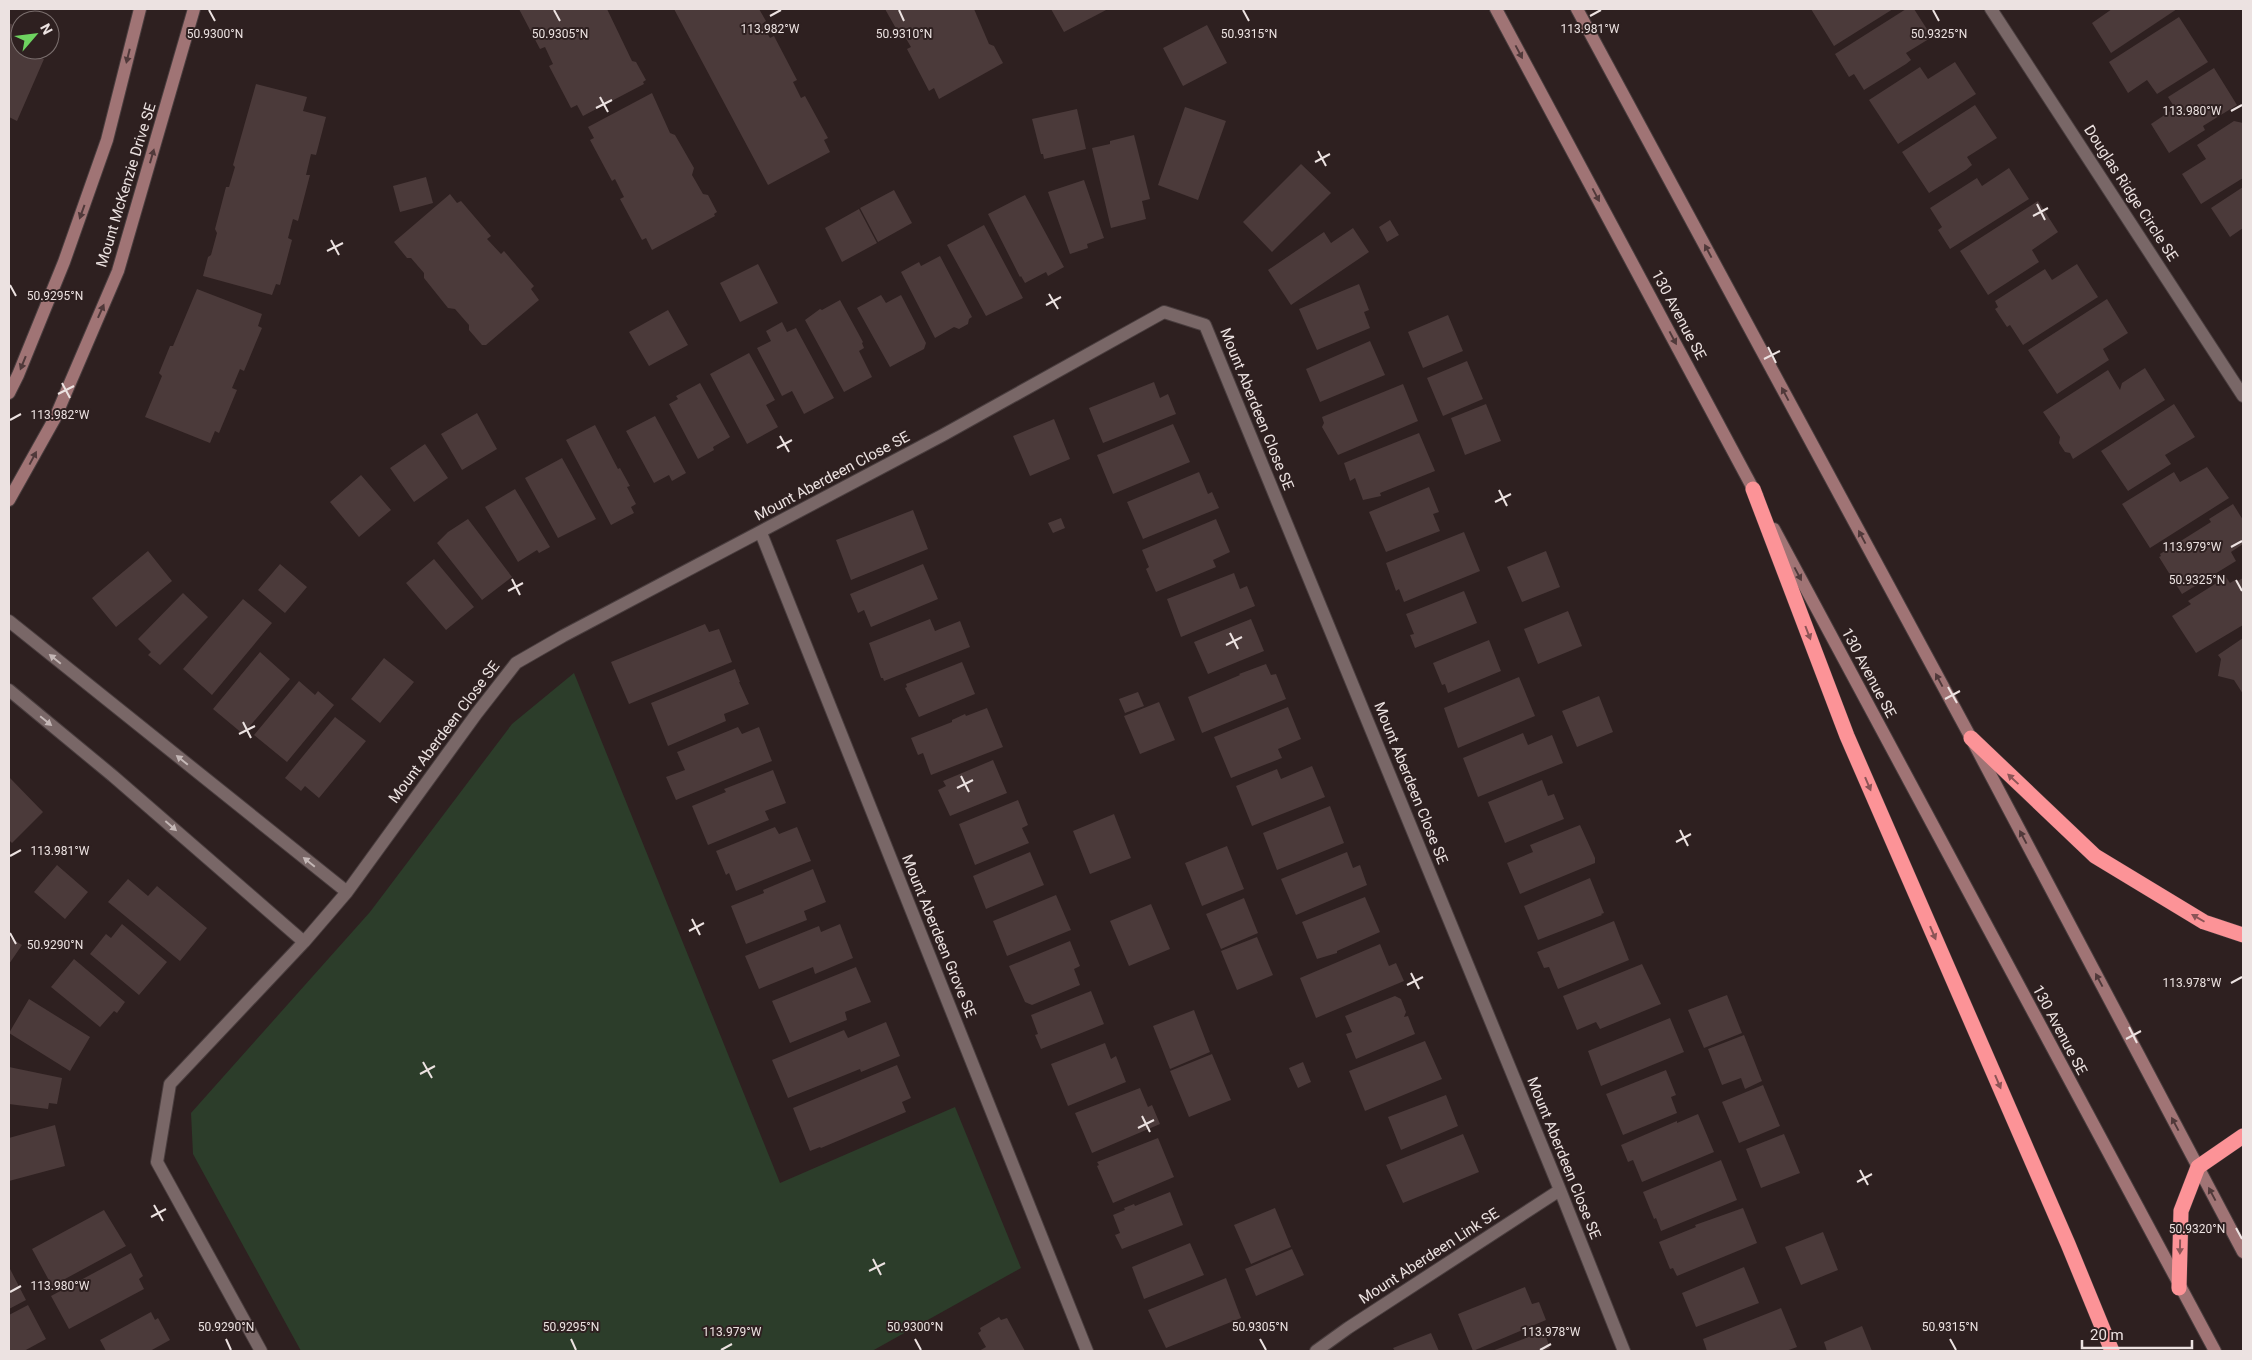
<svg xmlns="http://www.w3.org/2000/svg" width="2252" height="1360" font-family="Roboto,sans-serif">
	<rect width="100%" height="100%" fill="#2e2020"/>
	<!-- green -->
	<path fill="#2c3d2a" d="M574 673 780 1183 955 1107 1021 1268 872 1351H301L193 1154 191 1113 370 912 512 724Z"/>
	<!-- building -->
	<path fill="#4b3a3a" d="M519 9H607L632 61 636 62 646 80 643 82 644 84 583 116 577 105 571 108 549 66 553 64 545 47 540 49Z
		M674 9H759L766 21 762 24 770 38 774 36 797 80 793 82 801 98 805 96 828 138 824 140 830 152 768 185Z
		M885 9H974L989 44 994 46 1003 63 939 99 934 88 929 91 907 49 911 47 901 30 898 32Z
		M1051 9H1108L1064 32Z
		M1811 9H1893L1834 46Z
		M1906 9H1914L1932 37 1906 53 1911 60 1906 64 1864 90 1854 74 1849 77 1835 54Z
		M2112 9H2177L2111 53 2092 23Z
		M2179 17 2208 62 2157 94 2147 80 2128 93 2109 62Z
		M9 23 20 28V50L44 59 17 121 9 117Z
		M1207 25 1227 63 1183 86 1163 48Z
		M1955 62 1976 94 1898 144 1869 100 1920 67 1928 79Z
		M2214 68 2237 105 2203 126 2205 130 2169 153 2151 124 2175 108 2168 97Z
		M256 84 307 97 303 111 326 117 316 155 311 154 306 175H310L298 221 293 219 288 238 292 240 280 285 276 284 272 295 203 276 208 257 211 255 217 233 215 229 226 187H229L235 167 233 165Z
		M652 93 670 133 675 135 694 168 692 175 703 194 708 195 717 212 714 214 715 216 652 250 646 238 642 240 620 199 624 197 615 179 612 181 590 140 594 138 588 127Z
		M1975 105 1997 138 1967 157 1972 165 1966 170 1929 193 1902 152Z
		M1185 107 1226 121 1198 200 1158 185Z
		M1077 109 1086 149 1044 159 1043 154H1041L1032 119Z
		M2234 121 2243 123V178L2201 204 2182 174 2206 159 2197 145Z
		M1134 135 1150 199 1142 201 1146 219 1111 228 1092 148 1110 144V141Z
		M1301 164 1331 193 1272 252 1243 222Z
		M2009 168 2029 199 1950 249 1938 230 1942 227 1930 208 1977 178 1982 186Z
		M426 177 433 203 400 212 393 186Z
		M1084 180 1104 238 1087 244 1088 248 1070 254 1048 192Z
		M2243 187V228L2230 237 2211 208Z
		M894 190 912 223 878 242 860 208Z
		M450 194 457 203 461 201 491 236 487 239 501 254 504 251 534 286 531 289 539 300 486 345H482L469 330V325L455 309 448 308 424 278V273L411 258H407L394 242Z
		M1025 195 1064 267 1048 276 1046 272 1025 283 1021 276 1020 277 988 214Z
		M2038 201 2058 232 2032 250 2039 262 1988 295 1960 251Z
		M859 209 877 243 842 262 825 228Z
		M1390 220 1399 235 1387 242 1379 227Z
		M984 225 1023 298 986 316 947 245Z
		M1353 228 1369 252 1291 305 1268 270 1324 232 1331 243Z
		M940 256 972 317 969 319 968 324 959 329 954 327 935 338 901 272 919 262 921 266Z
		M758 264 778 303 740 322 720 283Z
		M2077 264 2098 297 2023 345 2010 325 2007 327 1995 309 1998 307 1995 301 2045 269 2052 280Z
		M1359 284 1369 310 1364 312 1370 328 1317 350 1299 309Z
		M197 289 262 314 258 326 262 328 244 371 240 369 232 388 237 390 219 433 215 431 210 443 145 417 162 376 159 373 170 346H173Z
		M881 295 886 303 901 295 926 343 924 349 890 367 857 308Z
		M2107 299 2128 333 2103 349 2109 360 2057 394 2028 350Z
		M840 300 863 342 862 343 864 348 859 351 872 377 844 392 805 320 820 309 822 310Z
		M668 310 688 345 649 366 629 332Z
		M1448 315 1463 351 1423 368 1408 332Z
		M782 322 787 332 796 328 834 398 804 414 792 391 782 396 757 348 771 341 766 331Z
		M1370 341 1385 375 1320 402 1306 369Z
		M749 353 775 400 766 405 778 427 747 444 710 374Z
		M1467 361 1483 399 1443 416 1427 378Z
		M2145 368 2165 400 2073 459 2070 453 2065 452 2059 443 2060 437 2043 412 2108 370 2120 390 2122 383Z
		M1154 382 1160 398 1168 394 1176 414 1103 443 1089 408Z
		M700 383 730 437 713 447 714 450 698 459 669 404 678 399 676 396Z
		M1403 384 1418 421 1338 455 1322 427 1324 423 1322 417Z
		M1486 404 1501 441 1465 455 1451 418Z
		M2174 404 2195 437 2165 455 2171 464 2128 491 2101 451Z
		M477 413 497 449 462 470 441 434Z
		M655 416 686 473 672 481 669 475 654 483 626 431Z
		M1054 419 1070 459 1030 476 1013 436Z
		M1173 424 1190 462 1113 494 1097 455Z
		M595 425 618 469 620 468 630 486 627 487 636 504 631 507 634 513 611 525 566 440Z
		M1419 433 1435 471 1380 493 1381 496 1363 500 1355 478 1350 481 1344 463Z
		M425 444 448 478 414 502 390 468Z
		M562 458 596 519 558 538 525 478Z
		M2207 467 2229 498 2150 548 2122 504 2174 472 2180 482Z
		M1199 472 1208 494 1212 492 1219 508 1143 539 1127 502Z
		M361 475 391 510 359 537 330 502Z
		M1429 487 1439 512 1433 514 1440 531 1386 552 1369 512Z
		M515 489 550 547 539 553 537 550 518 562 485 507Z
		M2233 504 2243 520V544L2231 552 2236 561 2182 594 2159 557 2161 556 2160 554 2211 522 2209 519Z
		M913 510 928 549 851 580 836 540Z
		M1061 518 1065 528 1053 533 1048 523Z
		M468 519 512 577 482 600 437 543 448 532Z
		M1216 519 1230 552 1213 560 1216 567 1156 592 1146 569 1149 567 1142 550Z
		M1464 532 1480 571 1404 602 1399 589 1396 591 1386 563Z
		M148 551 172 581 116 627 92 598Z
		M1546 551 1560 587 1522 602 1507 567Z
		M434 559 474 607 446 630 406 583Z
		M280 564 307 587 285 613 258 590Z
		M923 564 938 599 871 627 864 610 858 613 850 594Z
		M1234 573 1240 589 1247 586 1255 606 1181 637 1167 599Z
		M2226 577 2230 583 2235 580 2236 582 2243 578V625L2196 653 2172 616 2191 604 2188 601Z
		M1464 591 1477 623 1415 648 1410 635 1414 634 1406 614Z
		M183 593 208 617 160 665 148 655 151 652 138 639Z
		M243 599 272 623 212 695 183 669Z
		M1568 611 1582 646 1538 664 1524 629Z
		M930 619 935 631 960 621 970 647 884 681 883 678H881L869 643Z
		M1251 619 1264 651 1208 674 1194 642Z
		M705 624 709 632 719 629 732 662 629 704 611 662Z
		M2243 638V694L2234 680 2218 676 2221 659 2218 655Z
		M1489 640 1501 671 1448 693 1445 684 1442 685 1433 663Z
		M260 652 290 679 243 734 213 709Z
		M384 658 414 682 380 723 351 699Z
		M962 662 975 694 919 717 905 688 907 687 906 684Z
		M1266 664 1271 675 1276 674 1286 699 1202 733 1188 697 1240 675 1239 674Z
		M735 669 740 682H739L749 704 724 714 726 721 668 746 651 703Z
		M1519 677 1535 716 1458 748 1444 708Z
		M299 681 315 695 318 691 334 705 287 762 254 735Z
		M1138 692 1144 706 1125 713 1119 699Z
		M1599 696 1613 732 1577 747 1562 711Z
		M1159 702 1175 740 1140 754 1124 716Z
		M1288 707 1301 739 1278 749 1282 758 1231 778 1214 737Z
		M987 708 1003 747 931 775 923 753 918 755 911 738 952 722V720L965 714 966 716Z
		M335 717 366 741 319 798 305 786 301 791 285 778Z
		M738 727 742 734 759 727 772 761 676 800 666 777 685 770 677 752Z
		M1523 733 1528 745 1552 735 1563 763 1478 797 1463 758Z
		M993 760 1007 793 950 816 938 790 946 786 943 781Z
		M1312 766 1325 797 1252 826 1236 786 1277 769 1281 779Z
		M773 770 786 803 765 811 769 820 708 845 692 806 726 792 724 789Z
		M10 778 43 812 12 843 9 840Z
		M1542 780 1548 796 1554 794 1564 819 1505 843 1488 802Z
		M1018 800 1028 825 1022 828 1029 843 975 865 959 824Z
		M1330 806 1344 843 1277 870 1263 833Z
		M1114 814 1131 858 1090 874 1073 831Z
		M1580 825 1595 858V863L1520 894 1507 863 1533 852 1530 845Z
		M775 827 779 834 797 827 811 861 736 891 729 873 726 875 716 851Z
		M1227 846 1244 889 1202 906 1185 863Z
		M1030 852 1044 885 986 909 973 876Z
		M1347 852 1353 868 1360 865 1367 885 1296 915 1281 879Z
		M57 865 88 892 65 919 34 892Z
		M813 869 826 902 804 911 807 920 746 944 731 906 764 893 763 890Z
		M1590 878 1604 913 1601 914 1602 915 1538 940 1524 906Z
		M128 879 148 896 157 886 207 928 180 961 108 902Z
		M1056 895 1071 930 1007 956 993 921Z
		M1365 897 1380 932 1337 951V953L1317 959 1302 922Z
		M1244 898 1258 933 1221 949 1206 914Z
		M1151 904 1170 949 1129 966 1110 921Z
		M1614 921 1629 960 1558 989 1549 967 1544 968 1537 952Z
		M122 924 167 962 139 995 90 954 106 934 111 938Z
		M840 924 853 958 815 974 813 967 759 989 745 956 819 926 821 932Z
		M9 937 22 945 9 964Z
		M1257 937 1273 975 1237 990 1221 951Z
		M1070 941 1080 966 1074 969 1080 985 1032 1005 1025 1002 1009 966Z
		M1380 944 1389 966 1396 963 1404 981 1316 1018 1300 978Z
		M74 959 125 1002 117 1013 114 1011 100 1027 51 987Z
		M1642 964 1661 1004 1600 1029 1596 1022 1577 1030 1563 996Z
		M856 967 871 1002 845 1012 847 1020 790 1043 772 1001Z
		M1091 991 1104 1024 1041 1049 1035 1035 1038 1034 1031 1015Z
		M1727 995 1742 1033 1704 1048 1688 1010Z
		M1395 996 1401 999 1406 1012 1404 1017 1408 1016 1415 1034 1356 1059 1346 1034 1352 1032 1345 1016Z
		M29 999 90 1037 70 1071 9 1033Z
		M1194 1010 1210 1052 1170 1069 1153 1026Z
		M1670 1018 1684 1052 1601 1086 1588 1051Z
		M886 1022 900 1056 861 1072 860 1069 788 1098 772 1060 844 1030 848 1038Z
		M1744 1035 1762 1081 1745 1089 1741 1078 1722 1085 1708 1049Z
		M1425 1041 1442 1079 1365 1111 1349 1071Z
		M1105 1043 1111 1059 1116 1056 1126 1082 1068 1106 1051 1064Z
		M1212 1054 1231 1100 1189 1117 1170 1071Z
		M1303 1062 1311 1082 1298 1088 1289 1068Z
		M897 1065 911 1098 902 1102 906 1112 821 1148 820 1147 810 1151 793 1108Z
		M9 1067 62 1078 57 1104 49 1103 48 1109 9 1104Z
		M1666 1070 1676 1095 1671 1097 1677 1113 1623 1135 1606 1094Z
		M1763 1085 1780 1126 1739 1143 1722 1102Z
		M1140 1088 1148 1107 1152 1105 1160 1124 1092 1153 1075 1113Z
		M1446 1095 1458 1126 1401 1150 1388 1117Z
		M1698 1114 1714 1152 1642 1182 1633 1160 1628 1162 1621 1145 1677 1121V1123Z
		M55 1125 65 1166 9 1181V1138Z
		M1463 1134 1479 1172 1403 1203 1386 1165Z
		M1784 1134 1800 1173 1761 1188 1746 1149Z
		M1158 1138 1174 1177 1113 1203 1097 1166 1099 1165 1097 1162Z
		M1721 1160 1737 1200 1661 1231 1656 1218 1654 1219 1643 1192Z
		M1170 1192 1183 1225 1122 1249 1115 1235 1120 1233 1113 1215 1125 1210 1124 1208 1134 1204 1135 1206Z
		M1275 1208 1291 1247 1251 1264 1234 1225Z
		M1743 1208 1757 1243 1677 1276 1673 1268 1670 1269 1659 1242 1696 1227 1695 1225Z
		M104 1210 126 1246 52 1286 32 1249Z
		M1823 1232 1838 1270 1801 1285 1785 1247Z
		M1190 1243 1204 1275 1144 1299 1132 1267Z
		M1292 1249 1304 1275 1256 1296 1245 1269Z
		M131 1253 143 1276 139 1279 144 1289 69 1329 51 1296Z
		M9 1267 26 1300 9 1309Z
		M1744 1267 1759 1303 1696 1327 1682 1293Z
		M1226 1278 1241 1318 1166 1348 1148 1310Z
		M1525 1287 1532 1304 1539 1302 1546 1320 1473 1351 1458 1314Z
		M28 1305 46 1339 24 1351H9V1315Z
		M1781 1308 1797 1347 1786 1351H1707L1703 1339Z
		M151 1312 155 1320 158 1318 170 1340 150 1351H106L100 1340Z
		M999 1317 1001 1320 1007 1318 1025 1351H979L986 1347 978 1333 981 1331 980 1328Z
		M1862 1326 1872 1351H1827L1824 1342Z
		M1544 1331 1550 1348 1545 1350V1351H1492Z
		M1431 1333 1439 1351H1395L1393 1348Z"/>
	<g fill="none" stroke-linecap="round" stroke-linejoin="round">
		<defs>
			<path id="street" d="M1991 9 2243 396
				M761 533 1087 1351
				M9 621 347 892
				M9 690 113 776 304 942
				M261 1351 157 1162 170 1084 304 942 347 892 477 713 516 663 563 636 943 435 1164 312 1205 325 1560 1190 1624 1351
				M1316 1351 1348 1328 1560 1190"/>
			<path id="secondary" d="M1496 9 1757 496
				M1577 9 1971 738 2243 1252
				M9 393 18 375 64 262 107 140 140 9
				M9 500 55 418 118 271 194 9
				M1774 529 2215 1351"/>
			<path id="highway" d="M1753 489 1847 736 2068 1244 2112 1351
				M1971 738 2095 856 2204 922 2243 935
				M2179 1288 2181 1211 2198 1167 2243 1136"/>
		</defs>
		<!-- street casing -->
		<use href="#street" stroke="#493d3e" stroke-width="14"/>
		<!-- secondary casing -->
		<use href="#secondary" stroke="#493d3e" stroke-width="14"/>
		<!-- highway casing -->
		<use href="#highway" stroke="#493d3e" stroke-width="16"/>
		<!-- street -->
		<use href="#street" stroke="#796767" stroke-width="12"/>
		<!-- secondary -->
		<use href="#secondary" stroke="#a07475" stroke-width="12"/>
		<!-- highway -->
		<use href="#highway" stroke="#fc9397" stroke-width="15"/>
	</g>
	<!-- one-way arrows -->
	<defs><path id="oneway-solid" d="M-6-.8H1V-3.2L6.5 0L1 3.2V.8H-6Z" transform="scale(1.25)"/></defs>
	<g fill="#50393a">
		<use href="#oneway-solid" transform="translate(1519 52) rotate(62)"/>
		<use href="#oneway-solid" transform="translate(128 56) rotate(104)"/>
		<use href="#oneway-solid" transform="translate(152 156) rotate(-74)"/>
		<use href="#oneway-solid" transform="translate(1596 195) rotate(62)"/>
		<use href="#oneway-solid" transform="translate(82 212) rotate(110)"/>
		<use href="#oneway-solid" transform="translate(1708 251) rotate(-118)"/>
		<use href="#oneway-solid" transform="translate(101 311) rotate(-66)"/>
		<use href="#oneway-solid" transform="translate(1673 338) rotate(62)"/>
		<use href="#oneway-solid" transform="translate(23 363) rotate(112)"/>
		<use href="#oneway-solid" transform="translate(1785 394) rotate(-118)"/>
		<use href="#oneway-solid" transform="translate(33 458) rotate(-62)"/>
		<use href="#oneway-solid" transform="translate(1862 537) rotate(-118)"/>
		<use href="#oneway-solid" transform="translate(1798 574) rotate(62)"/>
		<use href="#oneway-solid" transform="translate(1939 680) rotate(-118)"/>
		<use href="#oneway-solid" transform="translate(2023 837) rotate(-118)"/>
		<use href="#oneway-solid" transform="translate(2099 980) rotate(-118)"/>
		<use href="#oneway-solid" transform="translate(2175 1124) rotate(-118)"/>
		<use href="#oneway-solid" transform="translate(2212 1194) rotate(-118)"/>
	</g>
	<g fill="#8b5456">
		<use href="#oneway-solid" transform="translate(1808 633) rotate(69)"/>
		<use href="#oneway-solid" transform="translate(2013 779) rotate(-137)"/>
		<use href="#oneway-solid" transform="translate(1868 784) rotate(67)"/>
		<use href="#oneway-solid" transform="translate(2198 918) rotate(-150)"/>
		<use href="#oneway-solid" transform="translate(1933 933) rotate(67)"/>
		<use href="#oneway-solid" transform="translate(1998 1082) rotate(67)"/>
		<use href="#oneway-solid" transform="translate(2180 1247) rotate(91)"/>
	</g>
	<g fill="#c4b7b6">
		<use href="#oneway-solid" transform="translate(55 659) rotate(-141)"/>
		<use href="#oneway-solid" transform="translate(46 721) rotate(39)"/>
		<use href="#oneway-solid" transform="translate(182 760) rotate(-141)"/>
		<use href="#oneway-solid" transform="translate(171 826) rotate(41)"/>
		<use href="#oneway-solid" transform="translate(309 862) rotate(-141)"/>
	</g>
	<!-- ticks -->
	<path fill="none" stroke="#ece2e1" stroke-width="2" d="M209 10 215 21M554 10 560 21M899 10 904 21M1243 10 1249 21M1933 10 1939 21M770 16 781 10M1590 16 1601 10M600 97 608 112M596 108 612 100M2231 111 2242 105M1318 151 1326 166M1315 162 1330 154M2037 204 2045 220M2033 216 2048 208M331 240 339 255M327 251 343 243M10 285 16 296M1049 294 1058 309M1046 305 1061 297M1768 347 1776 363M1764 359 1780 351M62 383 70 398M58 394 74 386M10 420 21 414M780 436 789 452M777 448 792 440M1499 490 1507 506M1495 502 1511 494M2231 547 2242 541M512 579 520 595M2236 580 2242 591M508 591 523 583M1230 633 1238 649M1226 645 1242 637M1948 687 1957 703M1945 699 1960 691M243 722 251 738M239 734 255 726M961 776 969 792M957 788 973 780M1680 830 1688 846M1676 842 1691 834M10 856 21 850M692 919 700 935M689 931 704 923M10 933 16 944M1411 973 1419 989M2231 983 2242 977M1407 985 1423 977M2129 1027 2137 1043M2126 1039 2141 1031M423 1062 432 1078M420 1074 435 1066M1142 1116 1150 1132M1138 1128 1154 1120M1860 1170 1868 1185M1857 1182 1872 1174M154 1205 163 1221M151 1217 166 1209M2236 1228 2242 1239M873 1259 881 1275M869 1271 885 1263M10 1292 21 1286M226 1339 231 1350M571 1339 576 1350M915 1339 921 1350M1260 1339 1266 1350M1950 1339 1956 1350M721 1350 732 1344M1540 1350 1551 1344"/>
	<g text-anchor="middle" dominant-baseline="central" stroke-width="4" stroke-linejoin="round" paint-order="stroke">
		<!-- street labels -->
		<g font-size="15" fill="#ece2e1" stroke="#2e2020">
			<text transform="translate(126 185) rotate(-73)">Mount McKenzie Drive SE</text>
			<text transform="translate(2131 193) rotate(57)">Douglas Ridge Circle SE</text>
			<text transform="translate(1679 315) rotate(62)">130 Avenue SE</text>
			<text transform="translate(1257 409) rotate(68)">Mount Aberdeen Close SE</text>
			<text transform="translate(832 476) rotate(-28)">Mount Aberdeen Close SE</text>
			<text transform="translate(1869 673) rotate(62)">130 Avenue SE</text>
			<text transform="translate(444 732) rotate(-53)">Mount Aberdeen Close SE</text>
			<text transform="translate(1411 783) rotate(68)">Mount Aberdeen Close SE</text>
			<text transform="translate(939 936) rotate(68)">Mount Aberdeen Grove SE</text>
			<text transform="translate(2060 1030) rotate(62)">130 Avenue SE</text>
			<text transform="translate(1564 1158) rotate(68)">Mount Aberdeen Close SE</text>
			<text transform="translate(1429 1256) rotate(-33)">Mount Aberdeen Link SE</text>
		</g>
	</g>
	<g font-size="12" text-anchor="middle" fill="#ece2e1" stroke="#2e2020" stroke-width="4" stroke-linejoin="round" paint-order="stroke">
		<text x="770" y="33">113.982°W</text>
		<text x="1590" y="33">113.981°W</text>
		<text x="215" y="38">50.9300°N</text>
		<text x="560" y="38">50.9305°N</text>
		<text x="904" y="38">50.9310°N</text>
		<text x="1249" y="38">50.9315°N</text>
		<text x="1939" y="38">50.9325°N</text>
		<text x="2192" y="115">113.980°W</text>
		<text x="55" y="300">50.9295°N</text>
		<text x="60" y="419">113.982°W</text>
		<text x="2192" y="551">113.979°W</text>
		<text x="2197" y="584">50.9325°N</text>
		<text x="60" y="855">113.981°W</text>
		<text x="55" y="949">50.9290°N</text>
		<text x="2192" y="987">113.978°W</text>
		<text x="2197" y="1233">50.9320°N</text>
		<text x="60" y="1290">113.980°W</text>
		<text x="226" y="1331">50.9290°N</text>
		<text x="571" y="1331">50.9295°N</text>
		<text x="915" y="1331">50.9300°N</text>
		<text x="1260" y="1331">50.9305°N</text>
		<text x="1950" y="1331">50.9315°N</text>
		<text x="732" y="1336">113.979°W</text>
		<text x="1551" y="1336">113.978°W</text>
	</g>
	<!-- border -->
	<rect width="2252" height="1360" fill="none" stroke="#ece2e1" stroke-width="20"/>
	<!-- north arrow -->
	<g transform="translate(35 35) rotate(62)"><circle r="24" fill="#2e2020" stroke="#7a6e6d"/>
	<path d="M0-4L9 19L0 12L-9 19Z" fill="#6ed360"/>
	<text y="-8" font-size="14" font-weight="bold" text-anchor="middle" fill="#ece2e1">N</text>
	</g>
	<!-- scale -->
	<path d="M2082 1340v8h110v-8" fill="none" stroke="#ece2e1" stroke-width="2.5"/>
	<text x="2090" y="1340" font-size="15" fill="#ece2e1" stroke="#2e2020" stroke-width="4" paint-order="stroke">20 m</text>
</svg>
